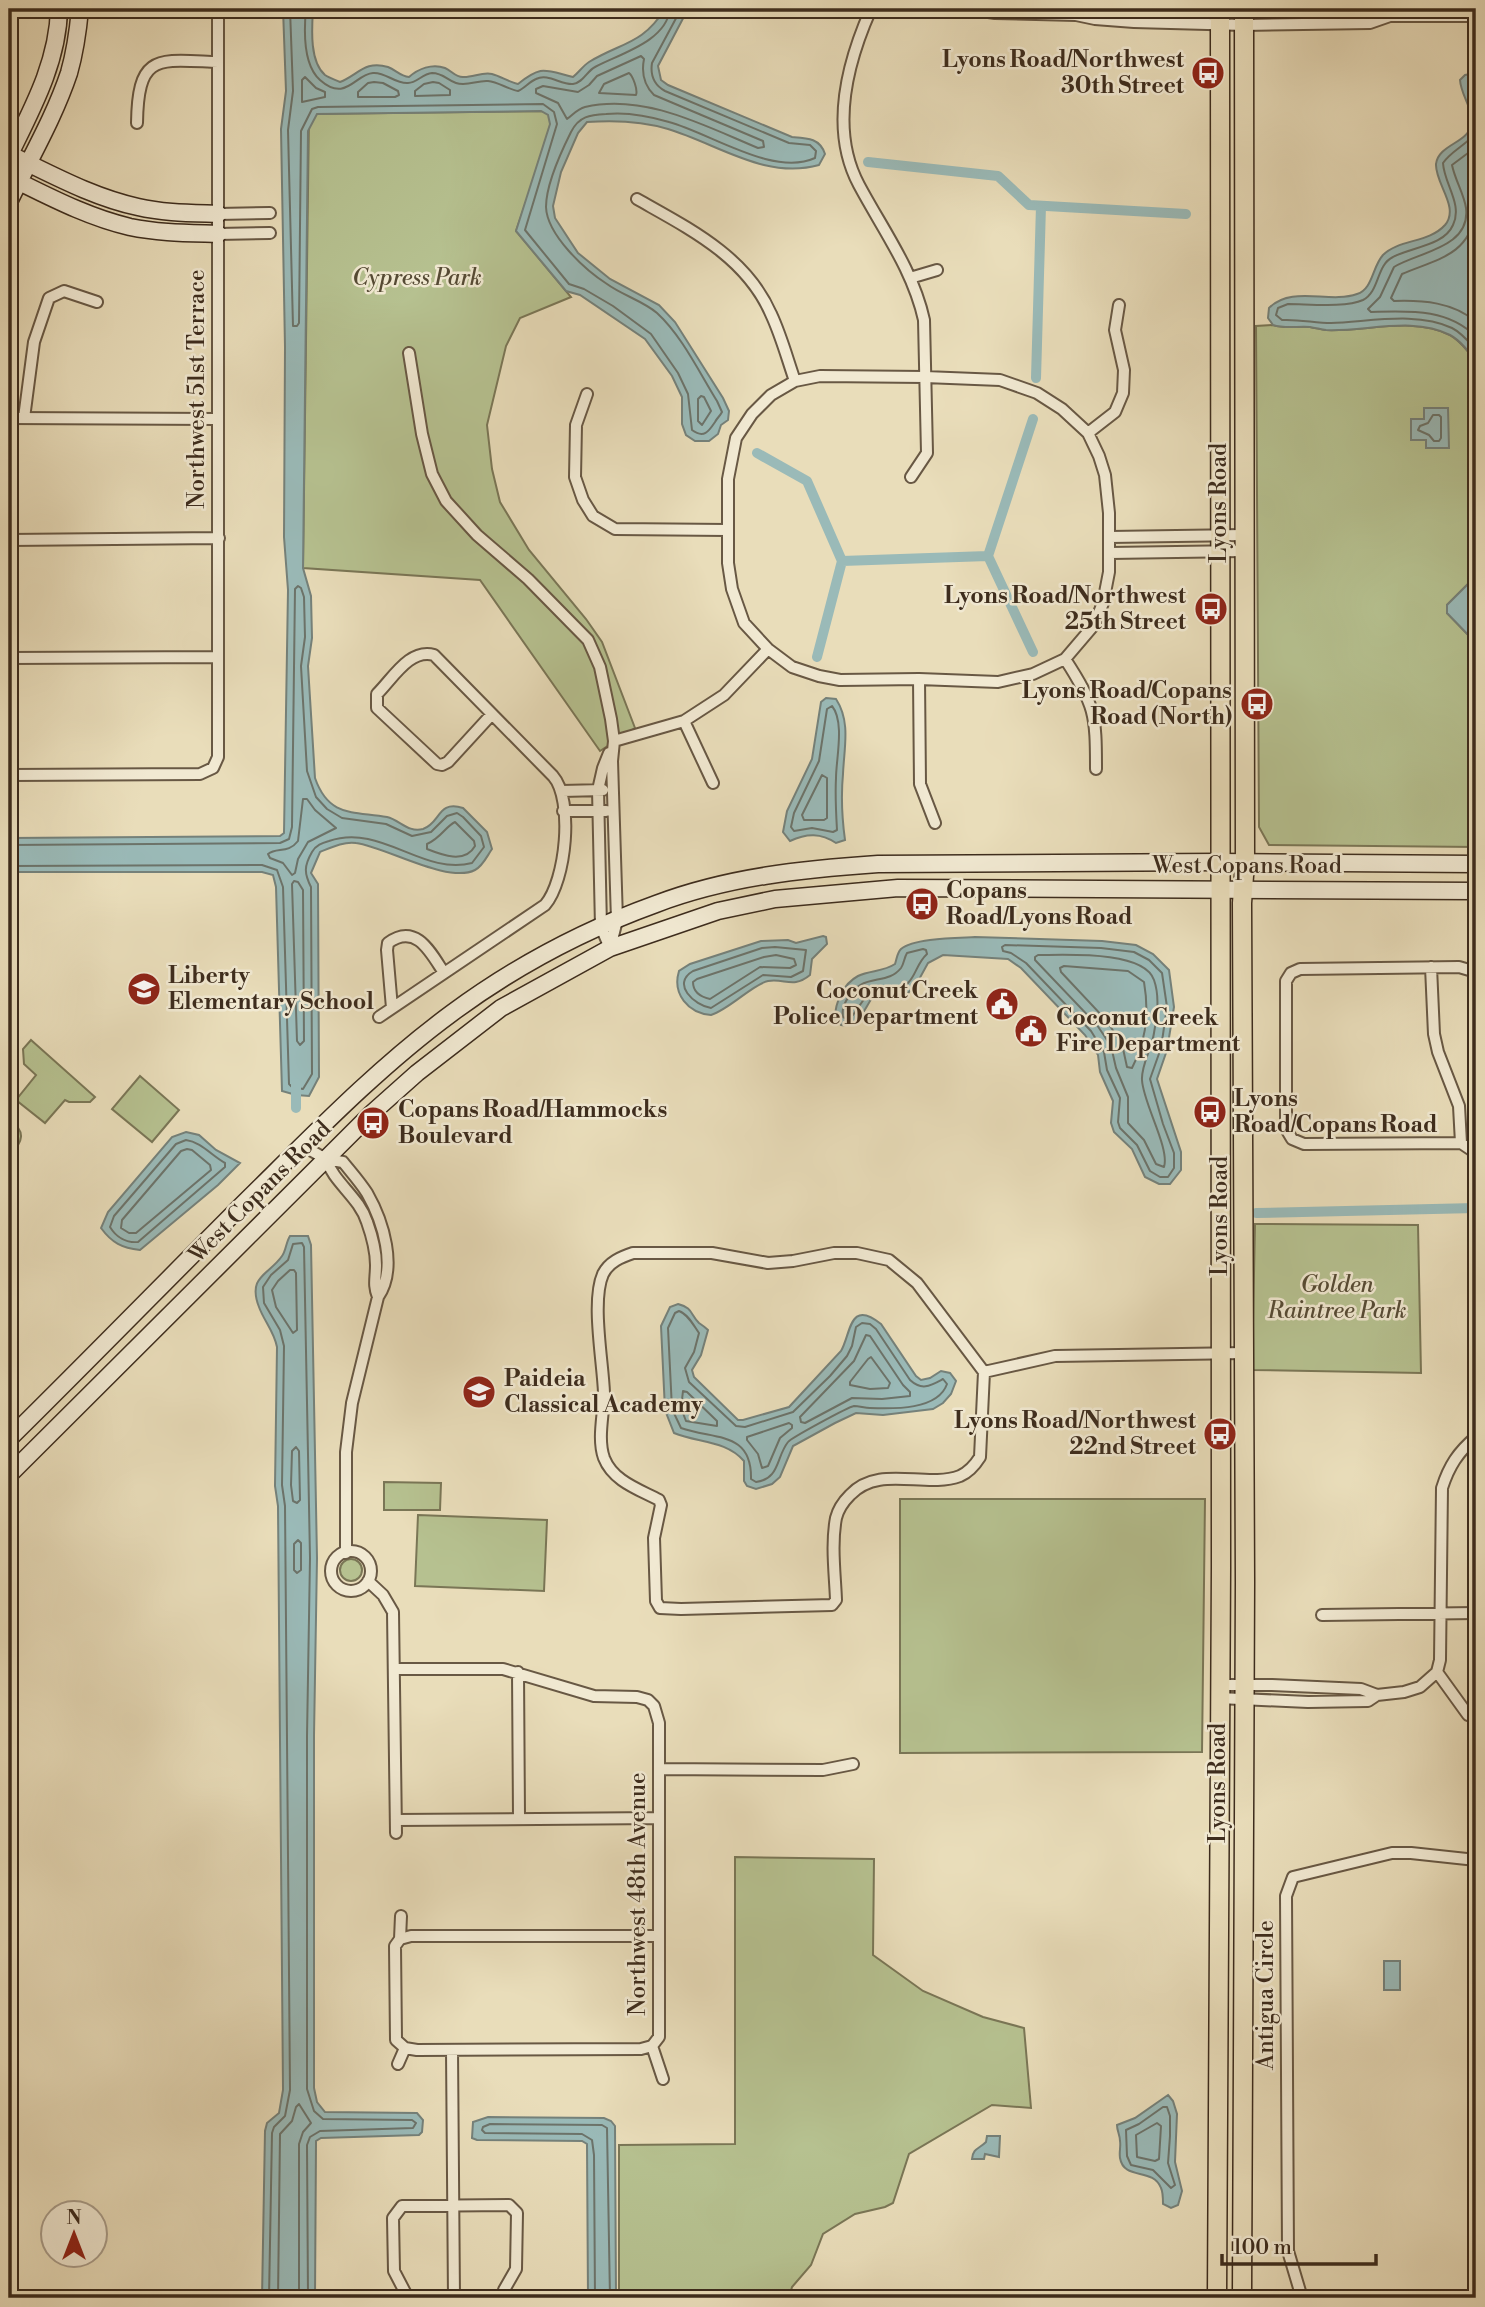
<svg xmlns="http://www.w3.org/2000/svg" width="1485" height="2307" font-family="'Libre Bodoni',serif">
	<rect width="100%" height="100%" fill="#e9ddba"/>
	<filter id="stains"><feTurbulence type="fractalNoise" baseFrequency=".00286" numOctaves="4"/><feColorMatrix values="0 0 0 0 .2 0 0 0 0 .09 0 0 0 0 .02 0 0 0 .5 -.17"/></filter>
	<radialGradient id="worn" r=".72"><stop offset=".6" stop-color="#630" stop-opacity="0"/><stop offset="1" stop-color="#630" stop-opacity=".3"/></radialGradient>
	<!-- green -->
	<path fill="#b6c190" stroke="#7a7656" stroke-width="2" d="M557 111 516 231 571 297 520 318 506 346 487 425 492 469 500 502 529 550 586 619 602 642 635 728 600 751 480 580 303 568 309 114Z
		M1273 325C1285 329 1297 326 1310 327 1315 328 1321 329 1326 330 1365 332 1413 316 1450 335 1461 341 1469 352 1476 362V576L1447 605V613L1476 643V847L1269 845 1259 827 1256 326Z
		M31 1040 95 1097 90 1102H69L65 1100 45 1123 16 1100 36 1075 24 1064 23 1049Z
		M140 1076 179 1110 152 1142 112 1109Z
		M9 1120C26 1130 24 1143 9 1154Z
		M1255 1224 1418 1225 1421 1373 1252 1370Z
		M384 1482 441 1483 440 1510H384Z
		M900 1499H1205L1202 1752 900 1753Z
		M418 1515 547 1520 544 1591 415 1586Z
		M340 1570a11 11 0 1 1 22 0a11 11 0 1 1-22 0Z
		M735 1857 874 1859 873 1955 923 1991 983 2017 1024 2028 1031 2108 992 2105 909 2154 893 2203 885 2207 855 2214 823 2234 811 2265 792 2287 789 2298H619V2145L735 2144Z"/>
	<!-- water -->
	<path fill="#9abab8" stroke="#75817a" stroke-width="2" d="M283 9H313C312 27 309 61 325 75 329 78 336 80 340 82 358 75 365 60 388 67 396 70 400 76 409 77 418 69 432 63 445 68 452 71 456 78 464 77 474 77 482 72 492 74 500 76 509 82 518 84 542 65 544 70 573 77 579 72 583 66 589 62 622 42 642 45 665 9H688L658 66 661 80 668 85 792 137C807 138 820 138 825 154L819 165C765 180 718 144 668 129 642 121 615 120 587 122L578 133 561 172 553 206 555 218 578 253 610 279 659 305 675 322 723 398 729 411 728 420 721 425 718 434 709 441H695L686 435 682 424V397L672 376 645 339 580 295 566 291 516 231 550 124 548 115 541 111 317 114 308 131 303 568 311 596 312 638 308 666 315 778C329 818 354 811 387 817 400 820 408 833 423 829 441 823 437 800 463 808L487 832 492 849C487 856 483 866 475 870 448 884 386 847 356 843 344 841 330 848 320 852L311 873 318 884 319 1077 309 1096 296 1095 282 1091 276 887 273 875 262 872H9V838L280 836 284 833 288 590 284 537 285 347 281 129 286 91Z
		M1476 73V362C1469 352 1461 341 1450 335 1413 316 1365 332 1326 330 1321 329 1315 328 1310 327 1297 326 1285 329 1273 325L1268 318 1269 308C1292 285 1329 304 1357 294 1373 289 1372 267 1383 255 1399 239 1429 243 1445 225 1460 207 1435 184 1436 164 1438 145 1467 143 1471 126 1474 109 1461 96 1460 80L1465 75Z
		M1424 408H1448L1449 448H1426V440H1411V419H1424Z
		M1476 576V643L1447 613V605Z
		M826 698 836 699C851 722 844 748 843 774 841 795 842 818 845 840L836 843C821 833 807 833 790 841L783 832 787 811 812 759 821 702Z
		M823 936 826 937 827 944 812 959 810 975C793 989 785 978 768 981 753 984 730 1009 711 1015 688 1013 672 994 679 971L690 964 761 941 788 940 796 943Z
		M975 937 1102 941 1136 945 1153 954 1169 970 1174 1007 1167 1050 1157 1079 1181 1152V1170L1170 1184H1159L1145 1177 1132 1149 1114 1132 1111 1123 1113 1101 1100 1072 1098 1055 1085 1035 1021 968 1008 959 943 955 928 963 916 985 908 993 872 998C863 1011 859 1027 841 1025L835 1018C835 1003 843 984 858 976 870 970 883 972 895 964 897 958 897 953 901 949 914 938 957 938 975 937Z
		M186 1132 199 1135 216 1150 240 1163 218 1185 140 1250C122 1248 112 1243 101 1228L108 1212 172 1137Z
		M290 1236H308L311 1245 317 1558 314 1736V2088L317 2102 325 2112 417 2113 423 2120 422 2132 419 2135 321 2138 316 2141 315 2298H262L265 2131 267 2123 279 2113 283 2090 278 1506 275 1486 277 1347C274 1331 264 1321 259 1307 247 1276 269 1275 282 1256 286 1251 286 1242 290 1236Z
		M678 1304C693 1308 690 1314 699 1323 702 1325 705 1327 708 1330L701 1355 692 1370 694 1377 738 1420H743L789 1407 841 1351C851 1334 849 1298 881 1324L916 1376 921 1380 930 1378 941 1371 950 1373 956 1381 951 1394 943 1403 933 1409 883 1415 856 1413 835 1423 793 1446 780 1477 772 1484 756 1489 747 1486 744 1481V1461C726 1440 698 1443 674 1433L665 1410 661 1326 670 1307Z
		M1384 1961H1400V1990H1384Z
		M1168 2095 1173 2101 1177 2114 1175 2162 1182 2191 1178 2205 1171 2208 1163 2204C1163 2199 1163 2192 1161 2188 1153 2167 1124 2181 1120 2158 1119 2152 1121 2146 1120 2141 1120 2135 1117 2131 1117 2125L1135 2118Z
		M488 2117 604 2118 611 2121 615 2126 616 2298H588L587 2144 582 2141 477 2140 472 2138 473 2122Z
		M987 2136H1000L999 2157 985 2154 984 2159H972C973 2148 979 2149 986 2142Z"/>
	<g fill="none" stroke-linecap="round" stroke-linejoin="round">
		<!-- shore -->
		<path stroke="#6c736a" stroke-width="2" d="M290 9 293 91 288 130 293 326H297L299 323 301 131 312 109 318 107 543 104 554 112 557 124 525 230 569 284 584 289 613 306 651 334 678 373 688 394 692 430C704 439 709 431 715 422 717 418 720 416 722 412L717 401C699 372 682 336 657 313 643 301 622 295 607 284 585 270 547 235 546 207 546 185 561 152 571 132 579 116 590 115 606 114 626 112 649 116 669 122 710 133 773 177 815 158L816 151 810 145 789 143 665 91C654 85 650 76 652 63L681 9
			M306 9C304 30 303 65 320 80 346 103 355 74 373 73 386 72 395 84 408 83 417 83 422 74 432 73 443 73 447 80 456 83 467 87 477 80 488 81 498 82 508 89 518 91 525 88 529 82 536 79 548 73 561 85 573 84 583 83 587 71 595 67 619 54 666 42 670 9
			M641 56 644 59C641 74 644 85 654 95L763 141 764 147 758 148C705 126 644 93 585 107 577 109 573 115 567 119L558 103 536 93V89L543 86 578 92 589 85 597 76Z
			M629 73C633 76 638 90 636 95L599 93 604 84Z
			M305 77 316 88 325 92V97L302 102V80Z
			M374 82 383 83 398 91 399 95 395 97H358V92L368 83Z
			M433 82 439 83 450 90V95L415 96V91L424 84Z
			M1476 132C1467 145 1452 150 1443 163 1444 184 1463 204 1453 225 1444 246 1411 247 1393 257 1376 265 1380 291 1363 300 1346 308 1308 304 1288 304L1278 308 1276 315 1282 320C1299 319 1315 323 1331 323 1368 322 1417 311 1452 328 1462 333 1469 342 1476 350
			M1476 147 1452 165C1455 180 1464 194 1466 208 1471 248 1418 252 1394 267L1380 297 1368 309 1371 312C1409 311 1448 308 1476 337
			M1476 213C1468 256 1437 259 1402 274L1391 298 1394 301C1422 300 1454 302 1476 322
			M701 396 704 397 711 411 702 425 698 421V399Z
			M1433 415H1439L1441 417V438L1439 441H1434L1429 435 1418 430 1420 426 1428 423Z
			M832 706C845 722 836 759 836 778 835 796 836 813 837 830L833 832 812 828 794 831 791 827 794 813 819 761 827 709Z
			M822 775 827 778V818L824 820H804L802 815Z
			M303 799H307L315 810 336 828 308 842 298 859 295 873 292 875 283 863 270 858 268 854C277 847 288 854 298 841Z
			M455 822 474 841 475 846C465 864 442 855 427 849V844C441 838 446 826 455 822Z
			M9 845 280 843 289 839 292 827 295 589 298 586 301 588 304 597 305 637 301 666 307 771 316 797 327 809 342 818 386 824 412 836 431 832 447 816 457 813 463 817 481 836 484 847 472 863C423 876 381 823 329 841 322 843 316 845 312 852 304 866 304 873 311 887L312 1074 303 1089 292 1087 289 1084 283 887 277 870 262 865 9 866
			M294 881 298 882 303 890 304 1041 300 1045 297 1041 292 884Z
			M1005 945 1101 948 1134 952 1149 960 1162 973 1167 1007 1161 1048 1150 1079 1163 1124 1174 1153V1168L1168 1177H1160L1150 1171 1137 1145 1120 1128 1118 1122 1120 1098 1107 1070 1104 1052 1091 1031 1026 963 1011 953 1003 951 1002 947Z
			M775 947 806 950 803 971 791 977 763 975 711 1008C694 1005 671 984 693 971L762 948Z
			M923 949 926 950 927 954C917 963 916 975 908 983 903 988 878 990 869 992L853 1015 847 1019 843 1017C842 1010 843 1007 846 1001 861 971 886 987 901 968 904 964 904 958 907 953Z
			M776 955 794 959 796 965 790 968 760 967 710 999C701 997 693 992 693 982L697 979 764 957Z
			M1038 955C1064 955 1144 950 1154 980 1160 997 1157 1016 1154 1033 1152 1048 1141 1065 1142 1080 1143 1103 1170 1148 1164 1167L1156 1164 1144 1140 1128 1123V1097L1116 1068 1111 1046 1097 1025 1035 960V957Z
			M1064 966 1128 971 1144 982C1149 1011 1146 1042 1132 1068L1127 1067 1122 1044 1106 1020 1061 972 1060 968Z
			M186 1140C201 1142 212 1156 225 1163V1167L138 1242C126 1243 116 1237 110 1227L114 1216 176 1144Z
			M187 1149 192 1150 210 1165 211 1170 136 1233H129L121 1228 122 1220 181 1151Z
			M290 1270H294L296 1273 297 1330 293 1333 276 1307 272 1290 278 1281Z
			M679 1311C688 1314 694 1326 699 1333L694 1352 685 1368 689 1382 736 1426 745 1427 793 1412 830 1376 847 1356 852 1346 856 1327 862 1323 870 1324 876 1329 910 1380C922 1391 930 1386 943 1379L947 1384C938 1410 894 1409 870 1408 865 1408 859 1406 854 1406 848 1407 791 1438 788 1442 776 1457 780 1479 756 1482L751 1479C752 1431 715 1440 681 1428L672 1409 668 1328 675 1313Z
			M866 1335 870 1336 903 1385 910 1392V1396L882 1399 852 1398 805 1423 801 1422 800 1417 854 1361Z
			M871 1357 890 1383 888 1388 870 1389 850 1385V1382L868 1359Z
			M683 1391 687 1392 717 1421V1426L686 1421 681 1408Z
			M789 1423 792 1425V1428L780 1438 768 1466 762 1468 758 1454 747 1440V1437Z
			M296 1447 299 1451 300 1500 297 1503 293 1501 291 1485 292 1451Z
			M298 1540 301 1543V1570L297 1573 294 1570V1544Z
			M1163 2107H1167L1170 2116V2136L1168 2163 1175 2185 1171 2188 1153 2170 1131 2165 1127 2156 1126 2130 1139 2124Z
			M1157 2123 1161 2126 1159 2159 1155 2161 1137 2157 1136 2135Z
			M269 2298 272 2133 274 2127 285 2116 290 2090 285 1506 282 1485 284 1346 280 1330 264 1303 263 1287 271 1275 288 1260 293 1244 302 1243 304 1247 310 1558 307 1736V2089L314 2111 323 2119 412 2120 416 2123 413 2128 320 2131 310 2137 307 2145 308 2298
			M278 2298 280 2134 292 2121 296 2107 299 2104 311 2123 303 2132 299 2144V2298
			M595 2298 594 2155 592 2140 582 2134 485 2133 482 2130 483 2127 490 2124 602 2125 607 2128 610 2298"/>
		<!-- canal -->
		<path stroke="#9abab8" stroke-width="10" d="M868 162 998 176 1029 205 1186 214
			M1036 378 1041 206
			M757 453 807 481 842 561 988 556 1033 652
			M988 556 1033 419
			M817 657 842 561
			M296 1083V1108
			M1256 1213 1476 1208"/>
		<defs>
			<path id="street" d="M411 9H569
				M871 9C847 63 829 129 859 185 883 230 913 270 924 320L927 453 911 477
				M969 9 995 13 1076 15 1095 19 1134 22 1244 25 1370 23 1390 16
				M1194 9 1371 11 1390 16H1476
				M1081 14 1095 10 1155 9
				M137 123C138 52 158 60 218 62
				M637 199C688 228 746 256 771 314 781 335 787 358 795 381
				M218 214 270 213
				M218 234 270 233
				M910 278 937 270
				M409 353 422 434 432 474 446 501 477 535 528 579 588 640 600 667 611 719 614 741 612 761 617 920 610 948
				M820 376 925 377 1000 380 1037 393 1062 409 1088 433 1099 456 1105 475 1109 513V572L1103 603 1094 625 1065 659 1033 674 998 682 919 679 840 680 819 676 792 667 768 649 744 623 732 589 728 563V479L736 438 752 414 771 395 795 381Z
				M587 394 576 425 575 477 583 500 593 516 615 529 727 530
				M9 418 217 419
				M24 418 34 342 49 298 64 291 97 302
				M1088 433 1115 412 1123 393 1124 370 1115 330 1119 305
				M1110 537 1243 535
				M9 540 219 538
				M1110 553 1243 551
				M9 658 218 657
				M1065 659C1095 705 1096 715 1096 769
				M919 679 920 784 935 823
				M684 721 713 783
				M614 741 684 721 724 695 768 649
				M609 753 603 768 598 790 601 927 610 948
				M9 775 200 774 213 768 218 757V9
				M562 791 603 790
				M563 811H606
				M1431 967 1434 1034 1438 1052 1459 1106 1461 1143
				M1476 972 1459 967 1300 969 1291 973 1286 981V1129L1292 1139 1304 1144 1461 1143 1476 1153
				M392 1008 387 950 388 943C416 922 431 953 444 973
				M379 1017 545 905C566 881 574 800 553 776L434 655C410 648 393 678 377 694V708L437 764 442 765 448 762 492 714
				M303 1146 326 1159 343 1162C351 1172 360 1182 367 1193 383 1221 398 1268 378 1297L352 1403 346 1452V1553
				M326 1159C334 1183 359 1197 367 1222 372 1236 376 1251 376 1265 376 1278 373 1285 378 1297
				M633 1253H712L768 1263 793 1261 834 1253H857L889 1260 917 1283 984 1372 980 1457C975 1465 969 1472 960 1476 925 1489 879 1464 850 1495 844 1501 838 1510 836 1518 831 1544 835 1574 836 1600L832 1605 681 1609 660 1608 656 1601 654 1538 661 1505 659 1500C638 1489 613 1481 604 1458 597 1438 604 1414 604 1393 603 1362 591 1301 603 1274 609 1262 621 1257 633 1253Z
				M984 1372 1055 1356 1245 1353
				M331 1571a20 20 0 1 1 40 0a20 20 0 1 1-40 0Z
				M368 1581 383 1595 393 1612 396 1833
				M1322 1615 1476 1613
				M395 1669H503L594 1696 637 1697 648 1700 654 1706 659 1723V2037L652 2046 663 2079
				M518 1672 519 1817
				M1437 1672 1440 1660 1442 1488C1449 1466 1458 1452 1476 1437
				M1437 1672 1468 1715
				M1219 1685H1272L1361 1689 1377 1695 1404 1692 1420 1687 1437 1672
				M1219 1698 1308 1702 1368 1701 1377 1695
				M659 1769 823 1770 853 1764
				M396 1820 659 1818
				M400 1939 411 1936H659
				M405 2048 417 2050 641 2049 652 2046
				M452 2050 454 2298
				M398 2064 405 2048 396 2040 395 1946 400 1939 401 1916
				M406 2294 394 2271 393 2218 402 2206 509 2205 517 2213 516 2269 504 2290
				M1302 2298 1288 2251 1286 1896 1293 1877 1392 1853H1411L1476 1860
				M1475 2298 1476 2293"/>
			<path id="secondary" d="M9 154C51 174 92 197 138 207 164 213 191 213 218 214
				M9 156C32 109 58 62 59 9
				M9 177C48 196 87 217 130 227 159 233 189 233 218 234
				M9 202C29 160 54 118 69 73 75 52 78 31 80 9
				M9 1439C88 1361 166 1281 245 1202 311 1137 377 1068 452 1013 513 968 584 930 656 904 727 877 803 869 878 864L1219 862 1476 864
				M9 1475 371 1114 417 1073 501 1008 610 948 718 911 775 899 898 888 1476 891"/>
			<path id="primary" d="M1217 2298 1221 1567 1220 9
				M1242 2298 1245 1582 1242 903 1245 862 1244 9"/>
		</defs>
		<!-- street casing -->
		<use href="#street" stroke="#685844" stroke-width="14"/>
		<!-- secondary casing -->
		<use href="#secondary" stroke="#3d2c1d" stroke-width="19"/>
		<!-- primary casing -->
		<use href="#primary" stroke="#3d2c1d" stroke-width="21"/>
		<!-- street -->
		<use href="#street" stroke="#f1e9d2" stroke-width="10"/>
		<!-- secondary -->
		<use href="#secondary" stroke="#f1e9d2" stroke-width="16"/>
		<!-- primary -->
		<use href="#primary" stroke="#e9ddba" stroke-width="18"/>
	</g>
	<!-- icons -->
	<defs>
		<symbol id="bus-disc" viewBox="-11 -11 22 22"><circle r="9.5" fill="#8f2418" stroke="#f1e9d2"/><path d="M-5-6H5V4H4V6H2V4H-2V6H-4V4H-5ZM-3.5-4V0h7V-4ZM-3.5 1.2v1.5H-2V1.2ZM2 1.2v1.5H3.5V1.2Z" fill="#fff"/></symbol>
		<symbol id="school-disc" viewBox="-11 -11 22 22"><circle r="9.5" fill="#8f2418" stroke="#f1e9d2"/><path d="M0-5L7-2L0 1L-7-2ZM-4 1L0 2.5L4 1V4Q0 6-4 4Z" fill="#fff"/></symbol>
		<symbol id="civic-disc" viewBox="-11 -11 22 22"><circle r="9.5" fill="#8f2418" stroke="#f1e9d2"/><path d="M-.6-6.5H3V-4.5H.6V-3L4-1V1h2V6H-6V1h2V-1L-.6-3ZM-1.2 2.5V6h2.4V2.5Z" fill="#fff"/></symbol>
	</defs>
	<g fill-rule="evenodd">
		<use href="#bus-disc" x="1189" y="54" width="38" height="38"/>
		<use href="#bus-disc" x="1192" y="590" width="38" height="38"/>
		<use href="#bus-disc" x="1238" y="685" width="38" height="38"/>
		<use href="#bus-disc" x="903" y="885" width="38" height="38"/>
		<use href="#school-disc" x="125" y="970" width="38" height="38"/>
		<use href="#civic-disc" x="983" y="985" width="38" height="38"/>
		<use href="#civic-disc" x="1012" y="1012" width="38" height="38"/>
		<use href="#bus-disc" x="1191" y="1093" width="38" height="38"/>
		<use href="#bus-disc" x="354" y="1104" width="38" height="38"/>
		<use href="#school-disc" x="460" y="1373" width="38" height="38"/>
		<use href="#bus-disc" x="1201" y="1415" width="38" height="38"/>
	</g>
	<g text-anchor="middle" dominant-baseline="central" stroke-width="5" stroke-linejoin="round" paint-order="stroke">
		<!-- poi labels -->
		<g font-size="23" font-weight="bold" fill="#3d2c1d" stroke="#f1e9d2" text-anchor="start">
			<text x="1184" y="60" text-anchor="end">Lyons Road/Northwest<tspan x="1184" dy="26">30th Street</tspan></text>
			<text x="1186" y="596" text-anchor="end">Lyons Road/Northwest<tspan x="1186" dy="26">25th Street</tspan></text>
			<text x="1232" y="691" text-anchor="end">Lyons Road/Copans<tspan x="1232" dy="26">Road (North)</tspan></text>
			<text x="946" y="891">Copans<tspan x="946" dy="26">Road/Lyons Road</tspan></text>
			<text x="168" y="976">Liberty<tspan x="168" dy="26">Elementary School</tspan></text>
			<text x="978" y="991" text-anchor="end">Coconut Creek<tspan x="978" dy="26">Police Department</tspan></text>
			<text x="1056" y="1018">Coconut Creek<tspan x="1056" dy="26">Fire Department</tspan></text>
			<text x="1234" y="1099">Lyons<tspan x="1234" dy="26">Road/Copans Road</tspan></text>
			<text x="398" y="1110">Copans Road/Hammocks<tspan x="398" dy="26">Boulevard</tspan></text>
			<text x="504" y="1379">Paideia<tspan x="504" dy="26">Classical Academy</tspan></text>
			<text x="1196" y="1421" text-anchor="end">Lyons Road/Northwest<tspan x="1196" dy="26">22nd Street</tspan></text>
		</g>
		<!-- park labels -->
		<g font-size="23" font-style="italic" fill="#554a34" stroke="#f1e9d2">
			<text x="417" y="278">Cypress Park</text>
			<text x="1337" y="1285">Golden<tspan x="1337" dy="26">Raintree Park</tspan></text>
		</g>
		<!-- street labels -->
		<g font-size="23" fill="#3d2c1d" stroke="#f1e9d2">
			<text transform="translate(197 389) rotate(-90)">Northwest 51st Terrace</text>
			<text transform="translate(1219 503) rotate(-90)">Lyons Road</text>
			<text x="1247" y="866">West Copans Road</text>
			<text transform="translate(260 1192) rotate(-45)">West Copans Road</text>
			<text transform="translate(1220 1216) rotate(-90)">Lyons Road</text>
			<text transform="translate(1218 1783) rotate(-90)">Lyons Road</text>
			<text transform="translate(638 1894) rotate(-90)">Northwest 48th Avenue</text>
			<text transform="translate(1266 1995) rotate(-90)">Antigua Circle</text>
		</g>
	</g>
	<!-- margin -->
	<rect width="1485" height="2307" fill="none" stroke="#e9ddba" stroke-width="35"/>
	<rect x="10" y="10" width="1464" height="2286" fill="none" stroke="#3d2c1d" stroke-width="3.5"/>
	<rect x="18" y="18" width="1450" height="2272" fill="none" stroke="#3d2c1d" stroke-width="2"/>
	<!-- north arrow -->
	<g transform="translate(74 2234)"><circle r="33" fill="#f1e9d2" stroke="#a99d8a" stroke-width="2"/>
	<path d="M0-5L12 26L0 18L-12 26Z" fill="#8f2418"/>
	<text y="-10" font-size="19" font-weight="bold" text-anchor="middle" fill="#3d2c1d">N</text>
	</g>
	<!-- scale -->
	<path d="M1222 2254v10h154v-10" fill="none" stroke="#3d2c1d" stroke-width="3.5"/>
	<text x="1233" y="2254" font-size="21" fill="#3d2c1d" stroke="#f1e9d2" stroke-width="5" paint-order="stroke">100 m</text>
	<rect width="100%" height="100%" filter="url(#stains)"/>
	<rect width="100%" height="100%" fill="url(#worn)"/>
</svg>
